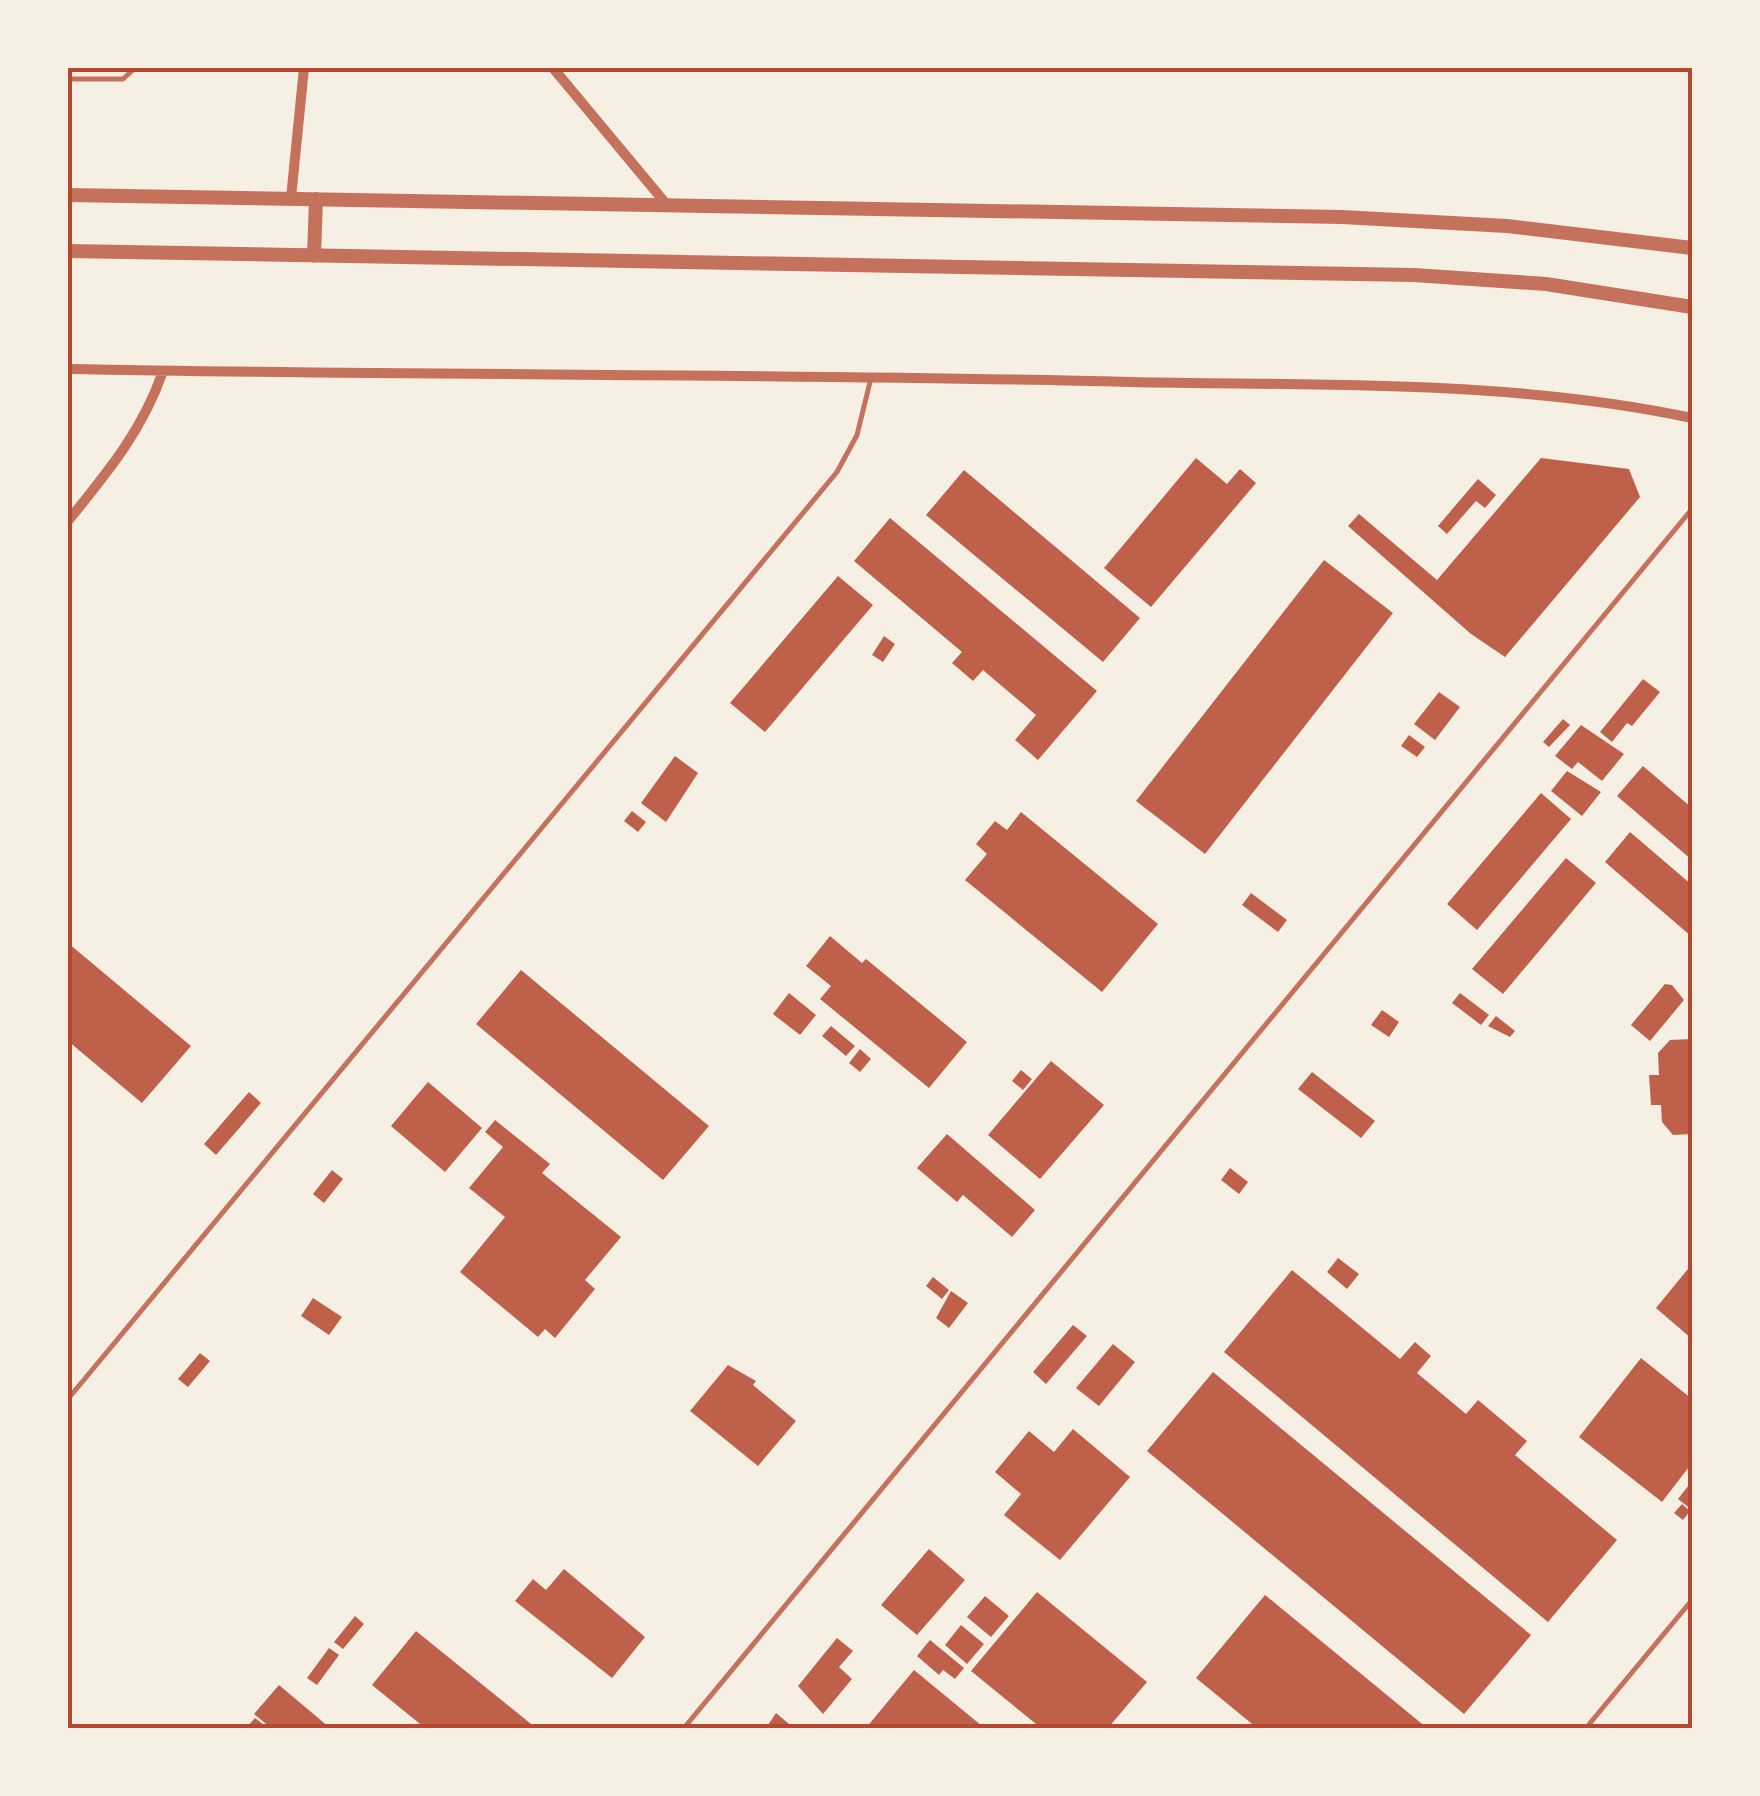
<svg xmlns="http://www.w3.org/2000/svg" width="1760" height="1796" font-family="'Work Sans',sans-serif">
	<rect width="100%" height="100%" fill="#f6efe4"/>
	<!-- building -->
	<path fill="#bf614a" d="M1196 458 1227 484 1240 469 1256 483 1151 607 1104 568Z
		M1541 458 1629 469 1640 497 1505 657 1471 634 1348 526 1359 514 1437 580Z
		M964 470 1140 618 1103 662 926 515Z
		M1478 479 1496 495 1485 508 1476 501 1447 534 1438 526Z
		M890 518 1097 691 1038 760 1015 740 1036 715 983 670 973 681 952 663 962 652 854 561Z
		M1324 560 1393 613 1205 854 1136 801Z
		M838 576 873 605 765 732 730 703Z
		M884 636 895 644 883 662 872 655Z
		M1643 679 1660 692 1632 726 1627 723 1612 742 1600 732Z
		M1439 692 1460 707 1435 740 1414 724Z
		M1563 719 1570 725 1549 747 1543 742Z
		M1581 725 1624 754 1602 781 1578 762 1572 769 1555 756Z
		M1409 735 1425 747 1417 757 1401 746Z
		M675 756 698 773 666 822 641 803Z
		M1643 766 1692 808V860L1617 796Z
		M1567 771 1601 792 1582 816 1551 791Z
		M1541 793 1571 819 1477 930 1447 904Z
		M632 811 646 822 638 832 624 821Z
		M1021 812 1158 924 1102 992 965 880 987 854 976 844 995 821 1007 830Z
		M1630 832 1692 885V937L1605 862Z
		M1566 858 1596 883 1503 994 1472 969Z
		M1251 893 1287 920 1278 932 1242 905Z
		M830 936 862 963 866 959 967 1042 929 1088 820 999 831 986 806 966Z
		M68 943 191 1046 142 1103 68 1041Z
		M521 970 709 1126 663 1180 476 1024Z
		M1665 984 1672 985 1684 1000 1650 1041 1631 1025Z
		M789 993 816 1015 800 1035 773 1014Z
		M1460 993 1489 1015 1481 1025 1452 1003Z
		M1382 1010 1399 1022 1389 1037 1371 1025Z
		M1496 1016 1515 1031 1510 1037 1488 1026Z
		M831 1026 855 1046 846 1056 822 1036Z
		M1692 1039V1134L1673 1135 1662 1122 1661 1105H1651L1649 1075H1659L1658 1053 1670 1040Z
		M860 1049 871 1059 860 1072 849 1063Z
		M1051 1061 1104 1105 1040 1179 988 1135Z
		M1021 1070 1032 1079 1023 1090 1012 1081Z
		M1312 1072 1375 1121 1361 1138 1298 1089Z
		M428 1082 482 1128 445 1172 391 1126Z
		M249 1092 261 1103 216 1155 204 1144Z
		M495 1120 550 1164 542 1173 621 1237 585 1280 595 1289 555 1338 545 1329 538 1337 460 1272 505 1217 469 1188 503 1147 485 1132Z
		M947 1134 1035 1210 1012 1237 963 1195 957 1202 917 1168Z
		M1230 1168 1248 1182 1239 1194 1221 1180Z
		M332 1170 343 1179 324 1203 313 1194Z
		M1338 1258 1359 1274 1347 1289 1327 1272Z
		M1692 1264V1339L1656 1308Z
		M1292 1270 1400 1359 1415 1342 1431 1356 1417 1373 1466 1414 1478 1400 1527 1441 1515 1455 1617 1540 1548 1622 1224 1352Z
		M933 1277 949 1290 942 1299 926 1286Z
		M951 1291 968 1303 949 1328 936 1318Z
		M313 1298 342 1317 329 1335 301 1316Z
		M1073 1325 1087 1336 1046 1384 1033 1372Z
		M1113 1344 1135 1362 1099 1406 1076 1388Z
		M200 1353 210 1361 188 1387 178 1379Z
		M1641 1358 1692 1399V1463L1662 1502 1579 1437Z
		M728 1365 756 1381 753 1385 796 1421 758 1466 690 1411Z
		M1213 1372 1531 1635 1464 1714 1147 1451Z
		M1073 1429 1130 1477 1060 1560 1004 1515 1021 1494 995 1472 1029 1431 1054 1452Z
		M1692 1481V1510L1678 1499Z
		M1682 1504 1690 1511 1683 1520 1674 1513Z
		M929 1549 965 1580 917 1635 881 1605Z
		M564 1569 645 1637 612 1678 515 1601 533 1579 546 1590Z
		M1037 1592 1147 1682 1108 1728H1041L971 1671Z
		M1265 1595 1427 1728H1257L1196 1678Z
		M985 1596 1009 1616 991 1637 967 1617Z
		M355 1616 364 1624 343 1649 334 1642Z
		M961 1625 984 1644 967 1664 945 1645Z
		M416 1631 536 1728H425L372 1685Z
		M837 1638 853 1651 839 1667 852 1679 823 1714 798 1686Z
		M930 1640 964 1668 955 1679 943 1670 939 1675 917 1656Z
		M329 1648 339 1655 317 1685 307 1678Z
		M914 1670 982 1726 979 1728H866Z
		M279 1685 330 1728H271L254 1714Z
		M776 1713 789 1724 785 1728H766Z
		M255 1718 268 1728H246Z"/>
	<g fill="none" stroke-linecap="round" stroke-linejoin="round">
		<!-- service -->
		<path stroke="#c5725c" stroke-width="5" d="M68 79H123L135 68
			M68 1399 837 472 857 435 871 378
			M684 1728 1692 509
			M1586 1728 1692 1600"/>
		<!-- minor -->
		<path stroke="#c5725c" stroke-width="10" d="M553 68 667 205
			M291 198 304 68
			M68 369C422 376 776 373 1130 382 1317 386 1509 379 1692 418
			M68 521C107 473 143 430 163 371"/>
		<!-- tertiary -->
		<path stroke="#c5725c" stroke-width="14" d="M68 195 1342 217 1507 226 1692 248
			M68 251 1414 275 1546 284 1692 307
			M314 256 316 199"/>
	</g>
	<!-- border -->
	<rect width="1760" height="1796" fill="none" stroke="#f6efe4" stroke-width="140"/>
	<rect x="70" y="70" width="1620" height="1656" fill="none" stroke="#b5482f" stroke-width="4"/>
</svg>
